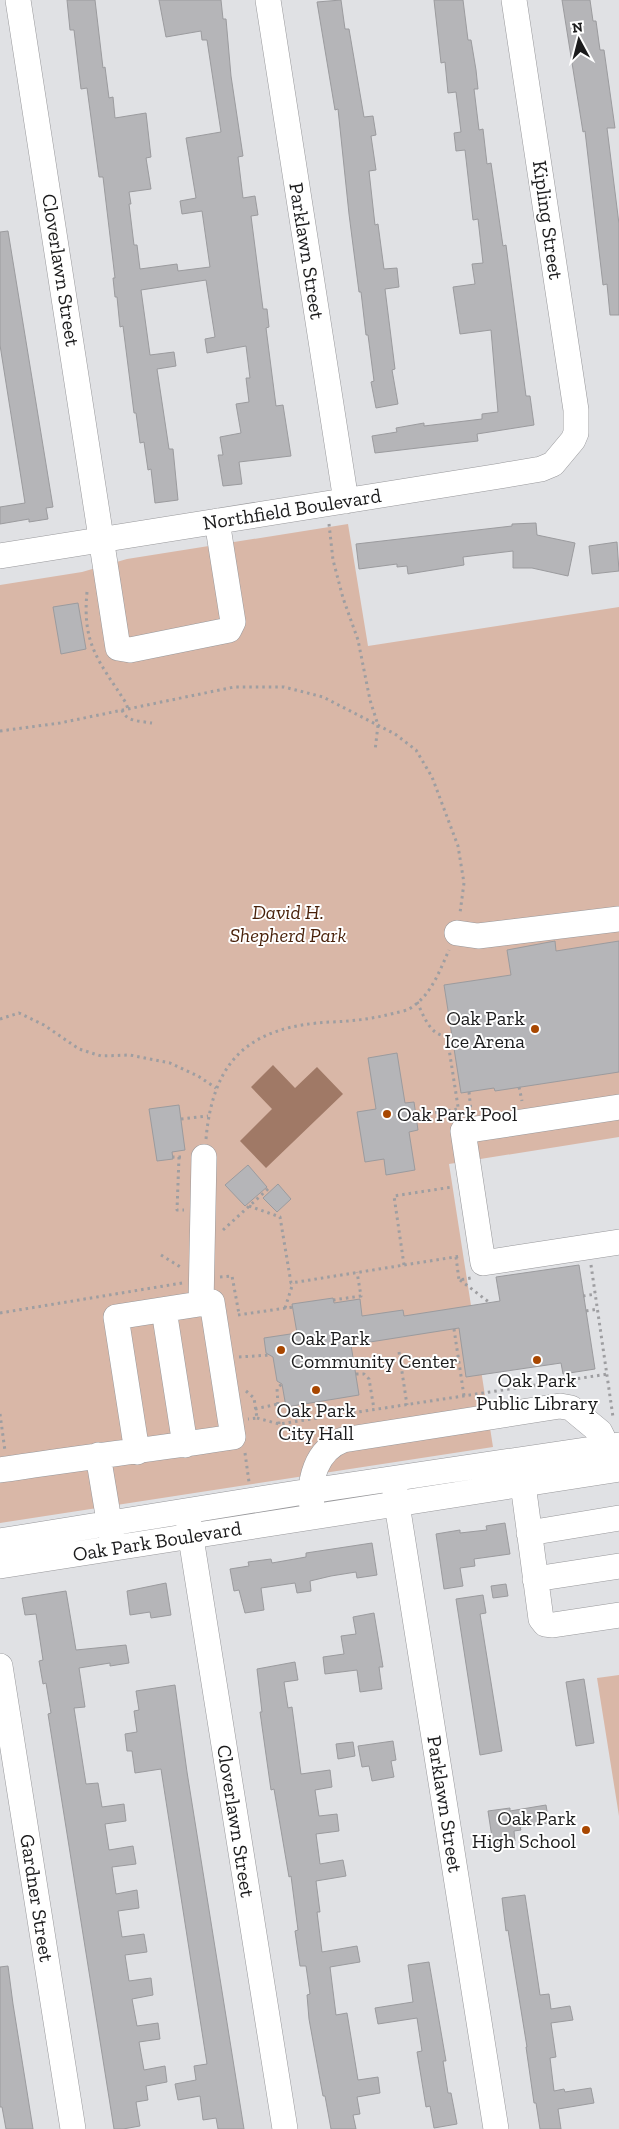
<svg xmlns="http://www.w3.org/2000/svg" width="619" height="2129" font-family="'Zilla Slab',serif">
	<rect width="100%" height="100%" fill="#e0e1e4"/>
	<!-- green -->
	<path fill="#d9b7a7" d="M348 524 368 646 619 607V1137L449 1164 493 1447 0 1523V585L82 572 127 559Z
		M619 1675V1816L597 1678Z"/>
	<!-- water -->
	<path fill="#a07966" d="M273 1065 295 1088 317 1067 343 1094 266 1168 240 1141 272 1109 251 1087Z"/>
	<!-- building -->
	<path fill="#b5b5b8" stroke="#9b9b9e" d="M67 0H95L103 68 105 67 109 98 113 97 115 118 146 113 151 157 146 158 151 189 129 192 131 204H129L134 245H137L140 269 177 264 178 271 210 267 202 211 182 214 180 201 196 198 186 138 221 132 207 40H202L201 31 166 37 159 0H221L223 19H226L231 76 243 156 238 157 243 198 255 196 258 215 251 216 263 309H267L269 327 266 328 276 406 283 405 291 456 239 462 242 484 223 486 218 455H223L220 437 241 433 236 404 249 402 246 378H250L246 346 207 353 205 339 215 337 206 280 141 290 150 355 174 352 176 366 157 369 169 449H173L178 500 155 503 151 469 148 470 144 442 140 443 136 413H134L123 326 120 327 117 297H115L113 278H115L103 177H99L87 88 81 89 74 30H70Z
		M341 0 345 29H349L364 117 373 116 376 135 371 136 376 170 369 171 375 225 378 224 384 269 397 268 399 287 385 289 395 369 392 370 398 404 376 408 371 382 374 381 368 335H366L361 292H359L349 214 338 109 335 110 317 2Z
		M434 0H463L468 40H471L476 70 478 89H474L479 130 483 129 487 164 491 163 503 246 506 245 526 396H530L534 425 477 434 478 441 375 453 372 436 397 432 396 428 424 423V426L482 419V414L498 412 491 330 460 334 453 287 475 284 472 264 483 263 478 219 473 220 465 150 456 151 454 133 461 132 456 92 448 93 445 62 441 63Z
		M562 0H590L593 21H596L600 50H604L615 128H607L619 224V315H610L607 284 603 285 585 131 583 132Z
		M8 231 53 507 46 508 48 519 29 522V519L0 524V507L25 503 0 345V232Z
		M536 523 537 535 575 543 568 576 532 568H513V551L463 557 464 565 408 574 407 566 397 567V564L359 569 356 544 512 526V524Z
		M617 542 619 571 592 574 589 546Z
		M78 603 86 649 61 654 53 607Z
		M555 941 556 951 619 941V1072L495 1091 494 1088 461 1093 444 985 511 975 507 950Z
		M397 1053 405 1103 414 1102 418 1130 409 1132 415 1170 386 1175 384 1159 365 1162 357 1112 376 1109 368 1058Z
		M179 1105 185 1150 172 1152 173 1159 157 1161 149 1109Z
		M248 1165 267 1187 245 1206 225 1185Z
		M278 1184 291 1199 277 1212 263 1198Z
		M579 1265 595 1369 563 1374 561 1363 466 1377 459 1328 351 1345 359 1395 286 1407 282 1384 277 1381 273 1357 266 1353 264 1338 297 1333 292 1304 333 1298 334 1303 360 1299 362 1316 403 1310 404 1316 500 1301 496 1277Z
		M505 1523 510 1554 474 1559 475 1566 460 1568 463 1586 444 1589 436 1534 460 1530V1533L487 1530 486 1526Z
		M372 1543 377 1575 357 1578 356 1572 331 1576 310 1581 311 1591 297 1593 295 1583 261 1588 264 1610 245 1613 239 1590 234 1591 230 1569 249 1566 248 1562 271 1559 272 1563 306 1557V1553Z
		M166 1583 171 1615 151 1618 150 1612 130 1615 127 1591Z
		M506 1584 508 1596 493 1598 491 1586Z
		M66 1591 76 1650 126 1645 129 1663 110 1666V1663L79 1668 85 1707 74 1708 86 1784 98 1783 102 1807 124 1804 126 1821 105 1824 109 1850 133 1846 136 1864 112 1867 116 1894 137 1890 139 1908 118 1911 122 1937 144 1934 147 1952 125 1955 129 1981 151 1978 153 1995 132 1999 137 2026 158 2023 160 2039 139 2042 144 2070 165 2066 167 2082 146 2086 148 2100 136 2102 140 2126 123 2129H114L48 1714 51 1713 46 1683 43 1684 39 1661 43 1660 36 1614 25 1615 22 1598Z
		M483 1595 486 1613 480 1614 502 1751 480 1755 456 1599Z
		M374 1613 383 1667H379L382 1689 360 1692 357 1670 325 1674 323 1657 344 1654 341 1636 356 1634 353 1617Z
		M295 1662 298 1680 284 1682 288 1708 292 1707 301 1774 330 1770 332 1787 315 1790 319 1816 337 1814 339 1831 316 1834 320 1864 343 1860 346 1876 316 1881 320 1912H317L322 1952 357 1946 360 1962 330 1967 336 2015 347 2013 358 2080 378 2077 380 2093 357 2097 360 2114 353 2115 356 2129H331L325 2096H323L309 2019 307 1995 310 1994 306 1966H300L295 1931 298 1930 291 1876 289 1877 274 1789 271 1790 260 1712H262L257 1669Z
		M584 1679 594 1743 576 1746 566 1682Z
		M175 1685 187 1772 244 2129H218L216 2118 203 2120 200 2096 178 2100 175 2084 196 2080 194 2066 207 2064 161 1769 135 1773 132 1751H127L125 1734 137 1732 134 1711 139 1710 136 1691Z
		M393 1741 396 1760 391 1761 394 1777 372 1781 369 1766 362 1767 358 1746Z
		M353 1742 355 1756 338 1759 336 1744Z
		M546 1805 549 1823 520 1827 521 1830 514 1831 515 1841 493 1844 488 1811 510 1808V1811Z
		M525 1895 540 1995 549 1994 551 2009 570 2006 573 2020 551 2023 556 2057 550 2058 554 2091 564 2089 565 2092 591 2088 594 2103 558 2109 561 2129H540L536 2103H534L526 2047H527L508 1930 506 1931 502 1898Z
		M429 1962 446 2061H443L448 2093H451L457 2124 434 2128 430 2106 426 2107 417 2052 422 2051 417 2018 378 2024 375 2008 413 2002 408 1965Z
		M8 1966 13 2004 33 2129H6L2 2107H0V1967Z"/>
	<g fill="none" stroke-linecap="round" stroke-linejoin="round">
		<defs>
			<path id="minor" d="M18 0 118 648 130 650 229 630 233 622 217 521
				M268 0 346 501
				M0 556 500 476 541 469 553 464 573 440 576 433V410L514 0
				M457 933 478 936 619 919
				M619 1107 463 1131 483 1263 619 1242
				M201 1304 204 1157
				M164 1310 185 1445
				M98 1455 112 1539
				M0 1470C78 1458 155 1449 233 1437L212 1302 116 1317 137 1452
				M393 1479 496 2129
				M523 1484 541 1619 545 1624 553 1625 619 1615
				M312 1507C308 1481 316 1450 343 1440L560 1406 571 1408 600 1432 603 1438 604 1462
				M188 1519 285 2129
				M529 1533 619 1518
				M0 1541 310 1491 619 1445
				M0 1566 619 1469
				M535 1579 619 1566
				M0 1666 73 2129"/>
		</defs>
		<!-- minor casing -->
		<use href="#minor" stroke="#98989b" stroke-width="26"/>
		<!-- path -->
		<path stroke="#9e9ea1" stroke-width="3" stroke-dasharray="2.5 4" stroke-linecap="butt" d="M329 524 333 560 343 598 358 640 370 700 378 725 375 751
			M87 592C82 645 99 661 126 703L128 709
			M122 710C126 722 141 721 152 723
			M0 731 60 723 234 687H284L323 697 395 734 416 750 432 777 458 846 464 883 460 913
			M417 1002C424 1016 430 1036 447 1036L459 1113
			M0 1019 19 1013 44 1025 79 1049 101 1056 130 1055 170 1063 198 1076 216 1088
			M519 1087 522 1101
			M469 1092 471 1111
			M416 1116 458 1109
			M181 1119 208 1116
			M206 1139C213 1059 250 1026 331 1022 354 1021 372 1019 395 1013 399 1012 405 1011 409 1009 431 996 439 972 449 950
			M172 1157H185
			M179 1157 177 1210H184
			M249 1206 280 1217 291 1283 461 1256
			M223 1230 269 1188
			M161 1255 182 1268
			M456 1257 459 1280 471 1278
			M404 1265 394 1196 452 1187
			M591 1265 613 1417
			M220 1277 232 1276 239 1314
			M460 1280 490 1303
			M583 1296 596 1294
			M333 1300 361 1296 357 1272
			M285 1308 293 1283
			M586 1311 598 1309
			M0 1313 182 1283
			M238 1315 293 1307
			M454 1329 464 1396
			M399 1352 407 1405
			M239 1357 270 1355
			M356 1374H364L369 1379 374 1409
			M246 1391 254 1398 257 1418 248 1419
			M255 1409 278 1404
			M0 1414 5 1451
			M257 1418 279 1424 608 1374
			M279 1424 277 1388 282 1384
			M245 1453 249 1482"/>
		<!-- minor -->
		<use href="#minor" stroke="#fff" stroke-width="25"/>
	</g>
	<!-- markers -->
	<g fill="#a84700" stroke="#fff" stroke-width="2">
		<circle cx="535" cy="1029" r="5"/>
		<circle cx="387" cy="1114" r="5"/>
		<circle cx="281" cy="1350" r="5"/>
		<circle cx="537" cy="1360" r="5"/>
		<circle cx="316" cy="1390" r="5"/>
		<circle cx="586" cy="1830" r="5"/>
	</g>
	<g text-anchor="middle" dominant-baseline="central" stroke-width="4" stroke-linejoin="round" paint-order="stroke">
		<!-- street labels -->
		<g font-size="20" fill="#1b1b1c" stroke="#fff">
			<text transform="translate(548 220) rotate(82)">Kipling Street</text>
			<text transform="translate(307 251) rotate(81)">Parklawn Street</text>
			<text transform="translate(61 270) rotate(81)">Cloverlawn Street</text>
			<text transform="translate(292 509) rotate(-9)">Northfield Boulevard</text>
			<text transform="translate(157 1541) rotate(-9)">Oak Park Boulevard</text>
			<text transform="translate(445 1804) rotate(81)">Parklawn Street</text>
			<text transform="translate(236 1821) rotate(81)">Cloverlawn Street</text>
			<text transform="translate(37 1898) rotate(81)">Gardner Street</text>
		</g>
		<!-- park labels -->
		<g font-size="20" font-style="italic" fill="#471f08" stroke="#fff">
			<text x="288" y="912">David H.<tspan x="288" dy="23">Shepherd Park</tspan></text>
		</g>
		<!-- poi labels -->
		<g font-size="20" fill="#1b1b1c" stroke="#fff" text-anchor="end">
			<text x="525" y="1018">Oak Park<tspan x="525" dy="23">Ice Arena</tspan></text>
			<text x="397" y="1114" text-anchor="start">Oak Park Pool</text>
			<text x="291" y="1338" text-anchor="start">Oak Park<tspan x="291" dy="23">Community Center</tspan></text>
			<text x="537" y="1380" text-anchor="middle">Oak Park<tspan x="537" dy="23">Public Library</tspan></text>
			<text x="316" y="1410" text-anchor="middle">Oak Park<tspan x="316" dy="23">City Hall</tspan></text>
			<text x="576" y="1818">Oak Park<tspan x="576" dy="23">High School</tspan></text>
		</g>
	</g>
	<!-- north arrow -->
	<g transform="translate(579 40) rotate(353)" stroke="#ffffff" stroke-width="4" paint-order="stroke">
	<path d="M0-4L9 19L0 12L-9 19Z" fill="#1b1b1c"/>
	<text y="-8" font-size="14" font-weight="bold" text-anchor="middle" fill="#1b1b1c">N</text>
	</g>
</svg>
